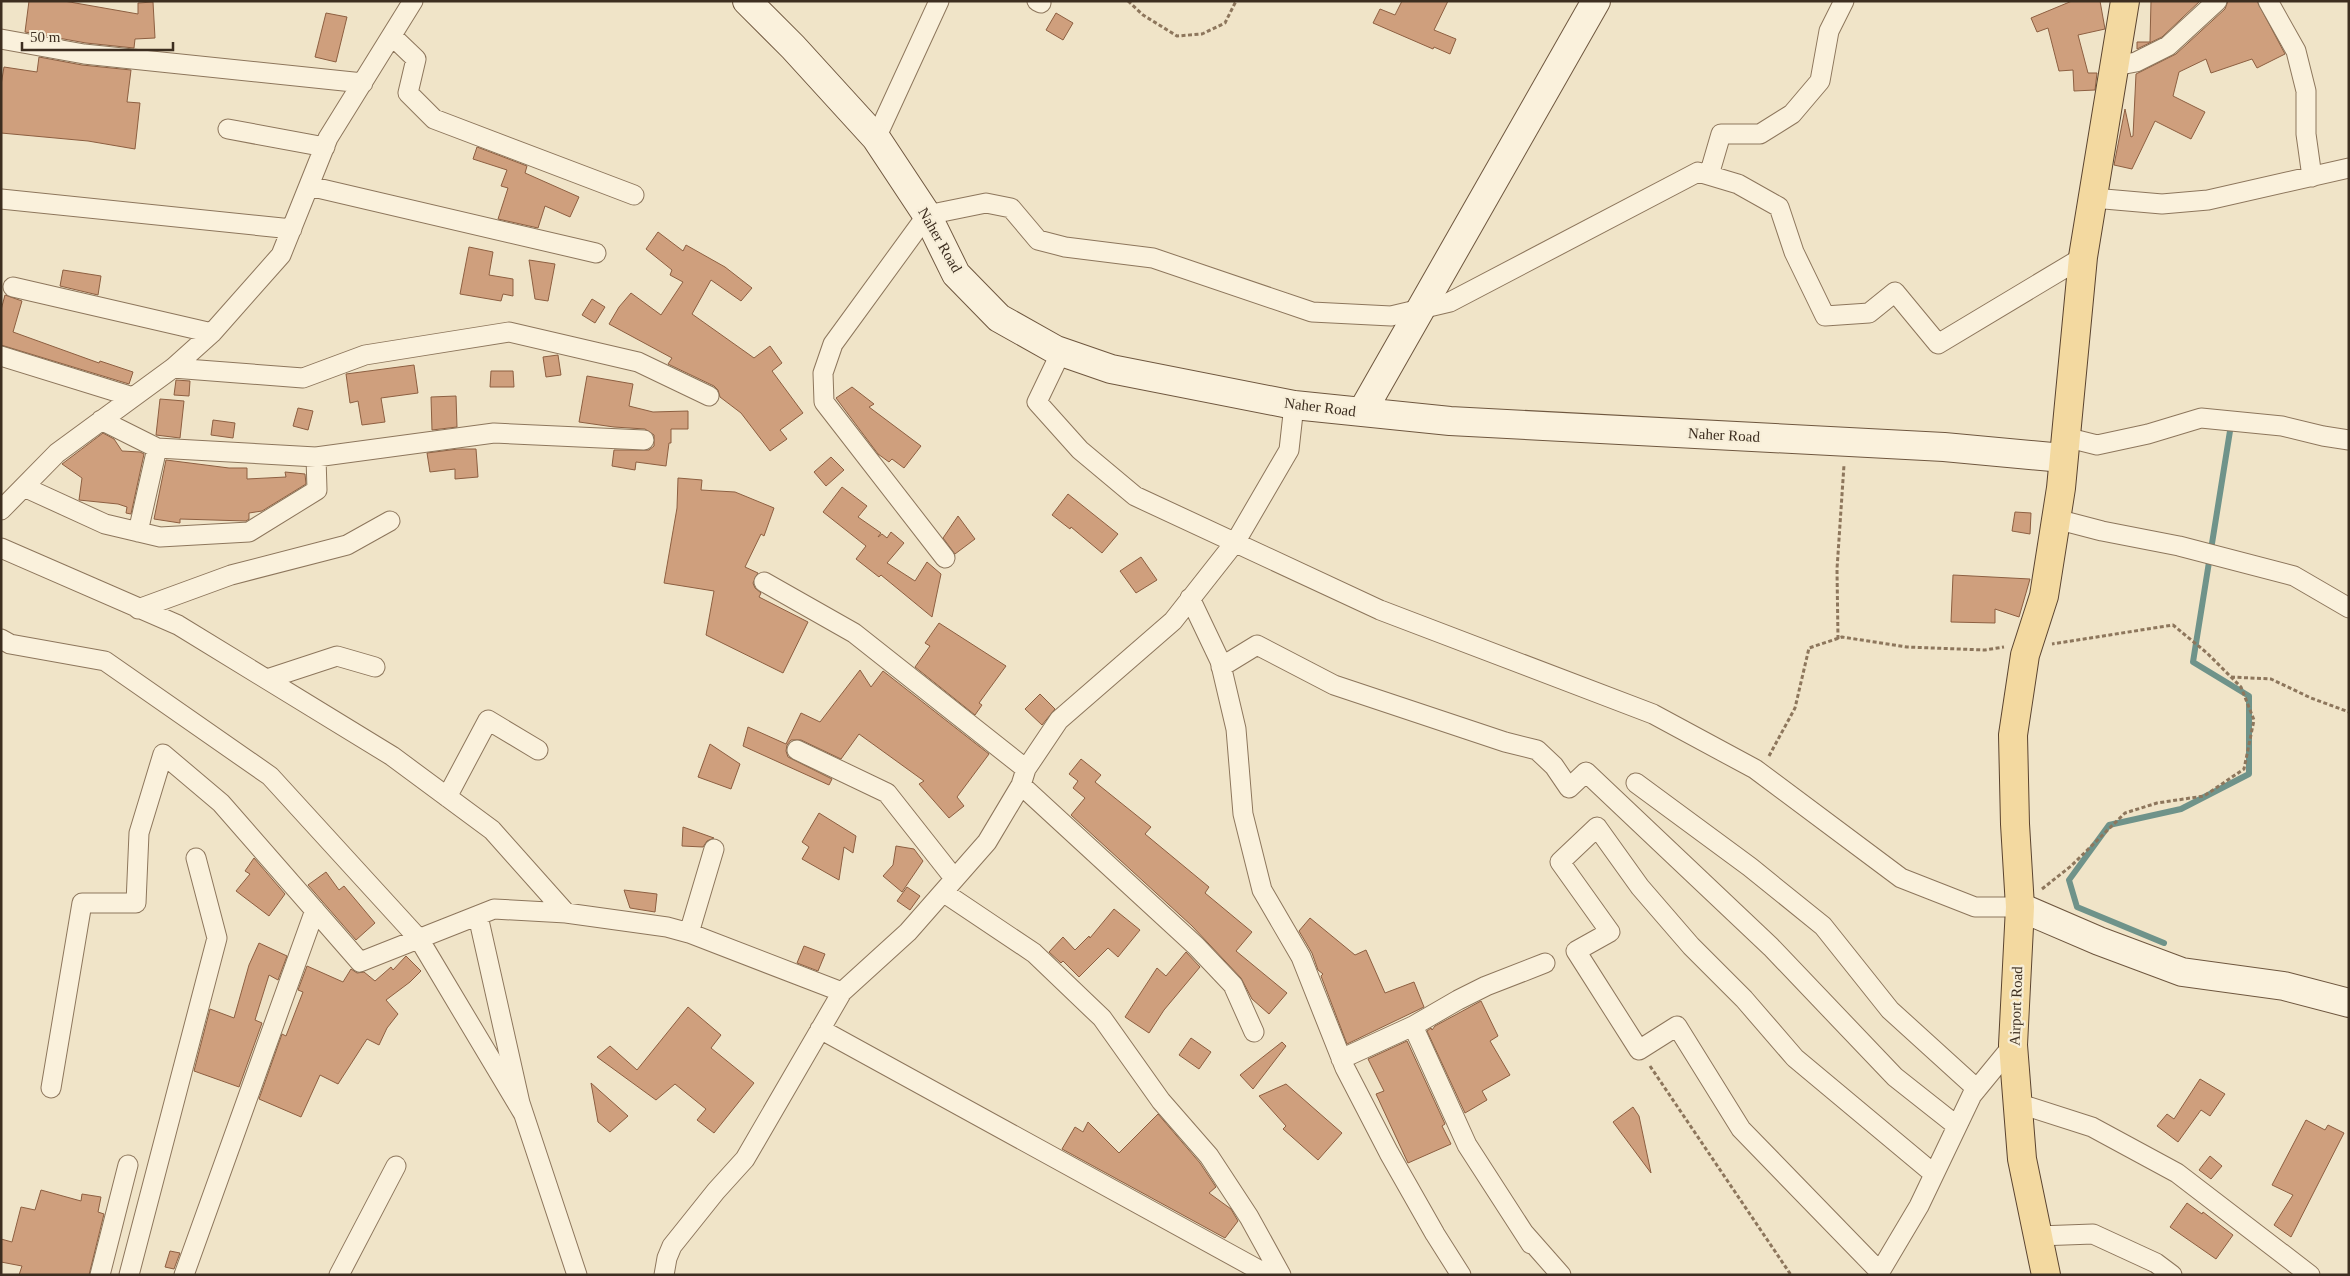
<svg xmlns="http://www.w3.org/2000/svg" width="2350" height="1276" font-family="Georgia,serif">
	<rect width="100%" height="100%" fill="#f0e4c8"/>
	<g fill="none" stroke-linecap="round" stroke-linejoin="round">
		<!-- stream -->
		<path stroke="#6f938a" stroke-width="6" d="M2164 943 2077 907 2069 880 2109 825 2181 809 2249 774V696L2193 662 2230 431"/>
	</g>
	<!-- building -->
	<path fill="#cf9f7d" stroke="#8d5f41" d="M29 1H64L138 14V3L153 2 155 38 135 39 134 48 86 43 25 32Z
		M1402 1H1448L1434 30 1456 39 1450 54 1434 47 1433 49 1373 23 1380 9 1395 15Z
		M2072 1H2100L2105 29 2078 35 2088 73H2097L2095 90 2074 91 2073 70 2059 71 2048 28 2037 32 2031 18Z
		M2151 1H2200L2162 37 2137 49V42H2150Z
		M2228 1H2257L2285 54 2257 68 2252 59 2211 73 2206 59 2179 72 2173 96 2205 112 2191 139 2155 121 2132 169 2114 165 2125 109 2131 137 2133 136 2136 74 2176 54 2225 9Z
		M326 13 347 17 336 62 315 57Z
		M1056 13 1073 23 1063 40 1046 30Z
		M39 57 82 65 131 70 127 102 140 103 135 149 88 141 1 133V85L4 67 37 72Z
		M477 147 527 166 525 173 579 197 570 217 545 206 538 228 498 219 508 188 501 186 507 170 473 159Z
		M658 232 683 251 686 245 725 267 752 288 741 301 711 280 692 314 754 358 770 346 782 363 772 371 803 413 780 430 787 439 770 451 741 413 720 397 718 390 714 386 670 365 668 364 672 358 609 324 619 307 631 293 661 315 683 282 670 275 672 270 646 249Z
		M469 247 493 252 489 275 513 279V296L503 294 501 301 460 294Z
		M529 260 555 264 548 301 535 299Z
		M63 270 101 276 98 295 60 286Z
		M5 295 22 301 13 332 99 363 100 361 133 372 129 384 1 345V310Z
		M592 299 605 307 595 323 582 315Z
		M558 355 561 375 546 377 543 357Z
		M414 365 418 393 381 398 385 422 362 425 358 401 350 403 346 374Z
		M491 371H513L514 387H490Z
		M587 376 633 384 629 406 653 412 688 411V429H671V443H669L666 466 636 462 635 470 612 466 614 450H649L654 446V435L645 429 614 427 579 422Z
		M176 380 190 381 189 396 174 395Z
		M852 387 874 404 869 407 921 446 904 468 892 459 889 462 878 454 836 398Z
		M456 396 457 427 432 430 431 397Z
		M160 399 184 401 180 438 156 435Z
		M298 408 313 411 308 430 293 426Z
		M213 420 235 423 233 438 211 435Z
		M103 433 114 439 122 451 140 452 144 454 131 514 126 513 127 507 118 504 79 500 82 478 62 464Z
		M458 449H476L478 477 455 479V469L430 472 427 453Z
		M831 457 844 470 826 486 814 472Z
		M166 460 229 468H247V479L286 477 285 472 305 474 306 484 262 511 249 513V519L246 521 180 519V523L154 519Z
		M678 478 702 480 701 490 735 492 774 508 764 536 761 534 745 567 758 573 753 583 755 588 761 593 759 597 808 622 783 673 706 635 714 591 664 583 677 508Z
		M842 487 867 506 858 517 881 533 878 537 882 534 887 538 891 532 904 543 887 563 915 581 927 562 941 574 932 617 881 575 879 577 856 559 866 546 823 512Z
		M1068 494 1118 534 1102 553 1071 527 1070 529 1052 515Z
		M2015 512 2031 513 2030 534 2012 531Z
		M958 516 975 539 955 554 943 538Z
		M1141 557 1157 580 1136 593 1120 571Z
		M1953 575 2030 579 2019 617 1995 609V623L1951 622Z
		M939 623 1006 666 979 703 982 705 975 715 915 667 930 646 925 643Z
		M860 670 871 687 883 671 989 754 957 797 964 806 949 818 919 784 924 781 859 734 841 759 801 740H791L787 745 786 751 788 757 832 779 829 785 743 746 748 727 786 744 801 713 820 722Z
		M1040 694 1055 709 1042 725 1025 709Z
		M710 744 740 764 731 789 698 777Z
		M1081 759 1101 775 1095 782 1151 827 1145 834 1209 887 1205 893 1252 932 1236 951 1287 993 1269 1014 1252 999 1241 978 1192 926 1071 815 1085 798 1073 788 1078 781 1069 774Z
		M819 813 856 836 853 853 844 847 839 880 802 859 809 847 802 842Z
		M683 827 714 838 707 841 703 847 682 846Z
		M896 846 914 849 923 861 902 892 883 876 893 865Z
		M254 858 285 894 269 916 236 891 250 874 245 871Z
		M326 872 339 890 344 886 375 923 356 940 308 885Z
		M907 887 920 896 910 910 897 901Z
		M624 890 657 894 655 912 630 908Z
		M1114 909 1140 930 1118 957 1108 948 1079 977 1063 961 1061 963 1049 952 1063 937 1075 950 1089 936 1090 938Z
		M1310 918 1355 955 1366 950 1385 993 1414 982 1424 1007 1347 1044 1321 976 1323 974 1318 970 1312 953 1299 931Z
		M259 943 287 956 278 980 269 975 255 1020 262 1023 239 1087 194 1071 210 1009 234 1018 249 965Z
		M804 946 825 954 818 971 797 963Z
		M1186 952 1200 967 1164 1010 1149 1033 1125 1017 1157 968 1166 976Z
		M406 956 421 971 410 982 386 1000 398 1014 387 1028 379 1045 367 1039 338 1084 320 1075 301 1117 259 1099 282 1034 286 1036 303 992 298 990 307 966 343 982 351 969 357 973 364 972 375 981 391 967 393 970Z
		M1481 1001 1498 1036 1490 1041 1510 1075 1482 1091 1487 1100 1465 1113 1427 1031 1431 1028 1432 1030 1435 1026Z
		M688 1007 721 1035 711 1048 754 1083 714 1133 697 1120 706 1109 675 1084 656 1100 597 1057 610 1046 637 1070Z
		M1191 1038 1211 1052 1199 1069 1179 1055Z
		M1407 1041 1445 1124 1442 1126 1451 1144 1408 1163 1376 1094 1384 1091 1368 1059Z
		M1282 1042 1286 1046 1253 1089 1240 1075Z
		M2200 1079 2225 1094 2210 1116 2201 1110 2178 1142 2157 1126 2167 1114 2174 1119Z
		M591 1083 628 1116 610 1132 598 1122Z
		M1286 1084 1342 1133 1318 1160 1283 1129 1286 1126 1259 1096Z
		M1633 1107 1639 1116 1651 1173 1613 1122Z
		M1158 1114 1200 1163 1216 1187 1209 1193 1231 1209 1238 1221 1225 1238 1062 1149 1075 1127 1083 1132 1088 1122 1119 1153Z
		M2306 1120 2325 1130 2328 1125 2344 1133 2291 1237 2274 1225 2293 1195 2272 1185Z
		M2210 1156 2222 1166 2211 1179 2199 1170Z
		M41 1190 81 1201 82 1194 101 1197 98 1212 104 1214 89 1275H19L22 1266 1 1262V1239L12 1242 21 1207 35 1210Z
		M2187 1203 2202 1214 2203 1212 2233 1235 2216 1259 2170 1227Z
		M170 1251 180 1253 174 1269 165 1267Z"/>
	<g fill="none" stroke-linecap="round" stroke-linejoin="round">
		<defs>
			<path id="street" d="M1037 1 1041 3
				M2268 1 2296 51 2306 91V134L2312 177
				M392 36 416 59 408 93 434 119 634 195
				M1 39 84 54 363 83
				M2115 66 2136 62 2168 46 2217 1
				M228 129 325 147
				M876 138 939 1
				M1709 175 1721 134H1760L1792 114 1820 81 1829 31 1844 1
				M309 186 596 253
				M2093 198 2162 204 2208 200 2349 168
				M1 199 292 229
				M13 287 212 333
				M1061 352 1037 402 1080 450 1135 496 1380 610 1653 714 1755 769 1901 878 1975 907H2020
				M1 356 133 397
				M173 368 303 378 365 355 509 332 638 362 709 396
				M101 420 157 448 316 457 494 433 644 440
				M2065 437 2097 445 2148 434 2201 418 2282 426 2323 436 2349 440
				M24 487 105 524 160 537 249 532 317 490 316 457
				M1 510 57 453 173 368 212 333 281 255 328 138 413 1
				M2056 519 2102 531 2179 546 2294 576 2349 608
				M138 532 157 448
				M1 548 178 625 392 756 492 830 566 913
				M945 558 824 402 823 373 833 344 927 215 986 203 1011 208 1038 240 1065 247 1153 258 1312 312 1391 316 1450 302 1698 172 1738 184 1779 207 1794 252 1825 316 1869 313 1895 292 1938 344 2083 257
				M764 582 854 633 1026 769
				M1190 598 1220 661 1236 729 1243 814 1262 890 1301 957 1345 1068 1389 1153 1435 1234 1461 1275
				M138 609 231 575 347 545 390 521
				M1 639 10 644 105 661 270 776 419 939 523 1113
				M1221 667 1257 645 1334 685 1505 742 1537 750 1554 766 1569 788 1586 772 1771 947 1895 1077 1957 1126
				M267 679 337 656 375 667
				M797 750 887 793 954 878
				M1636 783 1750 867 1823 926 1890 1010 1977 1089
				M1021 785 1196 946 1233 985 1254 1032
				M447 797 488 720 538 750
				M943 892 1034 953 1102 1018 1161 1101 1209 1156 1249 1217 1281 1275
				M478 916 520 1103 577 1275
				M689 933 714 849
				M1413 1026 1467 1145 1531 1244
				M820 1029 1268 1275
				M1341 1059 1413 1026 1458 1000 1486 986 1545 963
				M51 1088 82 903H136L139 833 163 754 221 803 360 962 494 909 566 913 667 927 689 933 842 992
				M2017 1103 2092 1127 2177 1173 2310 1275
				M1524 1233 1561 1275
				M2038 1236 2093 1234 2156 1263 2172 1275
				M1880 1272 1741 1129 1677 1026 1639 1050 1576 951 1610 932 1560 862 1597 827 1640 887 1691 946 1744 999 1795 1058 1934 1174
				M100 1275 128 1165
				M129 1275 217 938 196 858
				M184 1275 315 910
				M339 1275 396 1166
				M664 1275 667 1258 672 1246 716 1191 745 1159 842 992 908 932 987 842 1021 785 1026 769 1059 720 1173 621 1236 541 1289 450 1294 405
				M1878 1275 1919 1206 1972 1095 2013 1045"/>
			<path id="secondary" d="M747 1 793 47 876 138 927 215 956 274 999 318 1056 350 1111 369 1294 405 1450 421 1944 447 2063 458
				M1362 412 1596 1
				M2020 907 2099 941 2182 972 2284 986 2349 1003"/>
			<path id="primary" d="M2046 1275 2022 1159 2013 1045 2020 907 2015 824 2013 735 2025 655 2044 596 2061 488 2083 257 2125 1"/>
		</defs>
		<!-- street casing -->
		<use href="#street" stroke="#8d765c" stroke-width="21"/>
		<!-- secondary casing -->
		<use href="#secondary" stroke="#6f573f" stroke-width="30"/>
		<!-- primary casing -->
		<use href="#primary" stroke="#5b4430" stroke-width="30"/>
		<!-- path -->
		<path stroke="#8d765c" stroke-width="3" stroke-dasharray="4 2.5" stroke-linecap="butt" d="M1128 1 1143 15 1177 36 1202 34 1225 23 1236 1
			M1838 639 1837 569 1844 465
			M2231 677 2271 679 2311 698 2349 712
			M1769 756 1795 708 1809 648 1842 637 1907 647 1985 650 2004 647
			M2042 889 2071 866 2125 813 2157 803 2204 796 2244 769 2254 720 2241 687 2207 653 2173 625 2052 644
			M1650 1066 1791 1275"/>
		<!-- street -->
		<use href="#street" stroke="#faf1dc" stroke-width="19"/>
		<!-- secondary -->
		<use href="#secondary" stroke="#faf1dc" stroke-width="28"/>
		<!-- primary -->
		<use href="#primary" stroke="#f3d9a0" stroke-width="28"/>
	</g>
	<g text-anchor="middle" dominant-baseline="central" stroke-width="4.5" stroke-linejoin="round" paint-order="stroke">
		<!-- street labels -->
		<g font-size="15" fill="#3d2e20" stroke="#f7eed8">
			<text transform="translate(940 240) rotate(60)">Naher Road</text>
			<text transform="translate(1320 407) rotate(7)">Naher Road</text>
			<text transform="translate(1724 435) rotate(3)">Naher Road</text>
			<text transform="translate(2016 1006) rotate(-88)">Airport Road</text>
		</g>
	</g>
	<!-- border -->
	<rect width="2350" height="1276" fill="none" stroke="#3d2e20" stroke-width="5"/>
	<!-- scale -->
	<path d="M22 42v8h151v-8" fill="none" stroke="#3d2e20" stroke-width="2.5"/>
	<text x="30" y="42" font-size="15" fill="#3d2e20" stroke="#f7eed8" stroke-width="4" paint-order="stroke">50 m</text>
</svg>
